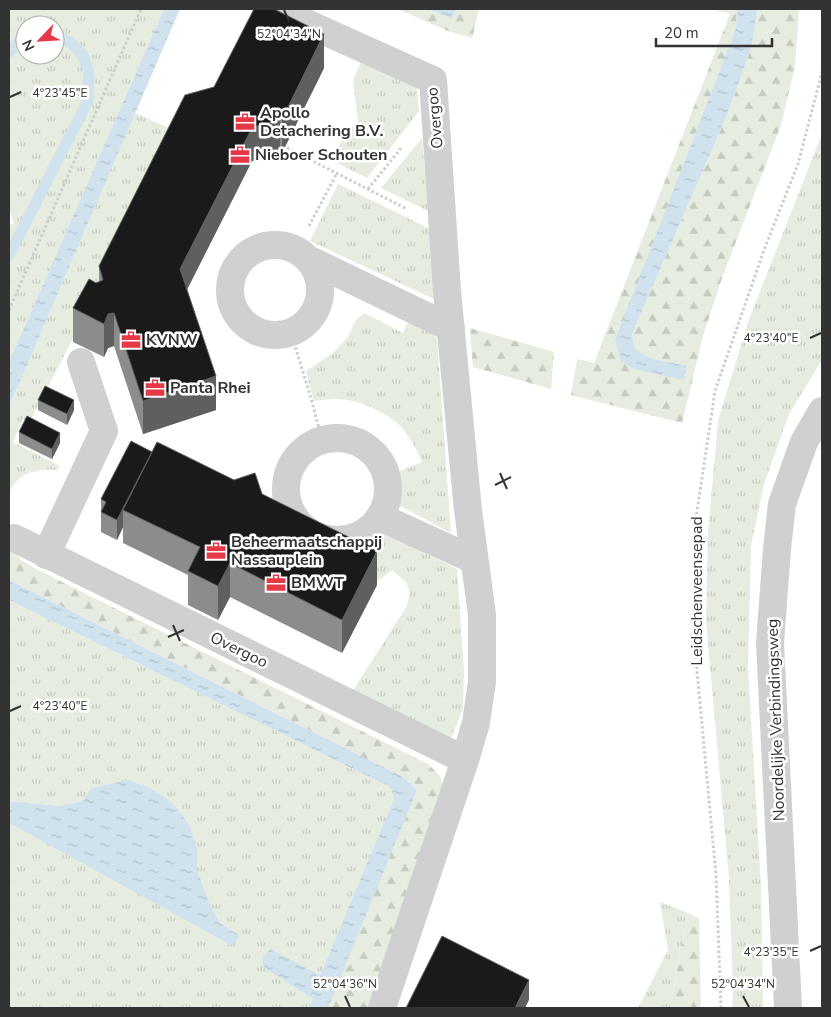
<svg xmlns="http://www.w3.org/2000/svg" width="831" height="1017" font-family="'Nunito Sans',sans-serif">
	<defs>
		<pattern id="grass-tufts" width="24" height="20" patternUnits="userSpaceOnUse" patternTransform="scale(1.25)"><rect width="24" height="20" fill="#e6ecdf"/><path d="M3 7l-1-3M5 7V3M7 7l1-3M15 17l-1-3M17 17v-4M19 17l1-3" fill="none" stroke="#c6cbc0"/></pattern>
		<pattern id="forest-firs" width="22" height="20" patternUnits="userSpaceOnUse" patternTransform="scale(1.25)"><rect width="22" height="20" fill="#e6ecdf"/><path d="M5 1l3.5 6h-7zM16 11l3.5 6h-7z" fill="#c6cbc0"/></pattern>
		<pattern id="water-ripples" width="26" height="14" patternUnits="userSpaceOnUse" patternTransform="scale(1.25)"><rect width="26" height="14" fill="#cfe2ee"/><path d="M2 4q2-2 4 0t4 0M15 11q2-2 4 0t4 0" fill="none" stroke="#b2c2cd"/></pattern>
	</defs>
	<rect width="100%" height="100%" fill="#fff"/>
	<!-- grass -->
	<path fill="url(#grass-tufts)" fill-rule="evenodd" d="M9 9H164L9 362V225L14 223 9 209ZM25 25H55V55H25Z
		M362 59 414 83 417 89 419 111 367 178 333 161 343 136 358 122 353 80Z
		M135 113 180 133 29 423 23 419 13 442 60 466 57 470C45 469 29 470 19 479 15 482 12 488 9 492V407Z
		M822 134V360L789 414 764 484 751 545 748 668 761 886 763 1008H732L733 992 729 878 706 622 708 533 718 421 748 322Z
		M422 138 428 211 381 188Z
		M338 184 430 229 436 300 310 241Z
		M364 313 403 333 408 321 433 333 437 339 451 533 399 505 395 473 422 462C417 450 411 439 403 429 392 415 365 403 348 400 337 398 325 399 314 401L306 371 334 352 348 337 356 320Z
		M381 531 457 569 464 671 463 708 448 746 350 695 407 606 410 593 406 582 392 570 378 581 285 534 357 544Z
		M9 600 390 787 394 799 320 975 270 950 264 968 313 999 309 1008H9V823L233 945 239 935 220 923 210 904 197 870V847L165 797 146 786 127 780 91 788 82 801 61 806 9 801Z
		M660 902 688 913 670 1008H638L668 950Z"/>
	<!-- forest -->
	<path fill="url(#forest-firs)" d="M398 9H428L452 19 456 9H479L472 38 448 31Z
		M712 9H737L736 29 621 361 686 365C672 363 641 360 634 346 633 343 633 337 632 334L727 115 751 49 757 11 756 9H799L795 66 781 125 722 278 703 336 682 423 571 395 577 359 594 363 730 14Z
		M470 328 554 352 551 389 473 367Z
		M9 546 21 560 36 569 428 764 440 776 445 793 370 1008H327L417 790 403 777 9 580Z
		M688 913 699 919 701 1008H670Z"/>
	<!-- water -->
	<path fill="url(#water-ripples)" d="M164 9H180L9 407V362Z
		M428 9H456L452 19Z
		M737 9H756L757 11 751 49 727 115 632 334C633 337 633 343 634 346 641 360 673 363 687 365L684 380 634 369 621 361 615 340 736 29Z
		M9 580 403 777 417 790 328 1008H309L313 999 264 968 262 958 270 949 320 975 394 799 390 787 9 600Z
		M127 780 146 786 165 797 177 808 189 825 197 847V870L210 904 220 923 239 935 233 946 9 823V801L61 806 82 801 91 788Z"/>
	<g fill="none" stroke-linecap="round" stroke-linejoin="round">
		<!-- stream -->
		<path stroke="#cfe2ee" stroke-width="11" d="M9 52 25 35
			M9 255 88 101 89 73 83 55 70 42 55 35"/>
		<!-- path -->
		<path stroke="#cdcdcd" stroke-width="3" stroke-dasharray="2.5 2.5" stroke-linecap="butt" d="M287 148 407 209
			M368 189 402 147
			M309 226 337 173
			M9 310 141 9
			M291 333 311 398 322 440
			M721 1008 716 875 696 660 695 525 715 391 764 250 798 164 822 72"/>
		<!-- minor -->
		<path stroke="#d0d0d0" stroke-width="28" d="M275 9 433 80 447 291 468 510 482 615V682L476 723 465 760 382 1008
			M230 290a45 45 0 1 1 90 0a45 45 0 1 1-90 0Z
			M308 259 451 328
			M286 489a51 51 0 1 1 102 0a51 51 0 1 1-102 0Z
			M380 517 474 560
			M14 538 465 760
			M46 555 104 431 81 362
			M788 1008 770 643 777 549 782 504 804 442 822 411"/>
	</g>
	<!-- wall -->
	<path fill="#8c8c8c" d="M324 68 282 153 280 152 252 161 187 290 216 410 143 434 114 346 108 348 104 357 73 342V308L96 283 99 282V266Z
		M38 400 74 410 67 425 38 410Z
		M19 432 60 443 52 459 19 443Z
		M152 452 262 494 377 585 342 653 230 597 218 620 188 605V575L123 543V527L117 540 101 532V499Z"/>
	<!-- shaded-wall -->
	<path fill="#5f5f5f" d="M324 34V68L282 153V119Z
		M280 119V152L252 161 180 303V269L252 128Z
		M114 313V346L108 348 104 357V324L108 314Z
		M216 376V410L143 434V401Z
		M74 400V410L67 425V414Z
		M60 433V443L52 459V449Z
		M152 452 123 510V527L117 540V520Z
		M377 551V585L342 653V620Z
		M230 563V597L218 620V586Z
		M529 980V1000L525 1008H515Z"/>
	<!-- building -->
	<path fill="#1a1a1a" stroke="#5f5f5f" d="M254 9H274L324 34 282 119H280L252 128 180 269 216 376 143 401 114 313 108 314 104 324 73 308 89 279 96 283 103 280 99 266 185 95 214 87Z
		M45 386 74 400 67 414 38 400Z
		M27 416 60 433 52 449 19 432Z
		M131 441 152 452 117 520 101 512 106 502 101 499Z
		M157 442 234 480 255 473 262 494 377 551 342 620 230 563 218 586 188 571 200 547 123 510Z
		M442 936 529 980 515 1008H406Z"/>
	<!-- ticks -->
	<path fill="none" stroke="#333" stroke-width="2" d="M284 10 289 21M10 97 21 92M810 338 821 333M500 473 507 489M495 485 511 477M173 625 180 641M168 637 184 630M10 711 21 706M810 951 821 946M345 996 350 1007M743 996 749 1007"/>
	<!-- icons -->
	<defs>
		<symbol id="office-bare" viewBox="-9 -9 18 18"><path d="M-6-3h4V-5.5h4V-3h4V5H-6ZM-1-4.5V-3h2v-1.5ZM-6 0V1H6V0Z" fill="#e63946" stroke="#fff" stroke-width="2.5" paint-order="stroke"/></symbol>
	</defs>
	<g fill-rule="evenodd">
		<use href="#office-bare" x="231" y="108" width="28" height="28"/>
		<use href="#office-bare" x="226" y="141" width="28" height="28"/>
		<use href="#office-bare" x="117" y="326" width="28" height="28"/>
		<use href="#office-bare" x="141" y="374" width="28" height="28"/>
		<use href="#office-bare" x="202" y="537" width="28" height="28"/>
		<use href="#office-bare" x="262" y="569" width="28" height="28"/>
	</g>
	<g text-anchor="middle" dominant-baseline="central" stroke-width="5" stroke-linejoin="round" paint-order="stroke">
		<!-- poi labels -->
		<g font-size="16" font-weight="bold" fill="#333" stroke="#fff" text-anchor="start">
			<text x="260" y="113">Apollo<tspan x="260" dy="18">Detachering B.V.</tspan></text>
			<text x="255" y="155">Nieboer Schouten</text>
			<text x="146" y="340">KVNW</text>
			<text x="170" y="388">Panta Rhei</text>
			<text x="231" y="542">Beheermaatschappij<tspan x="231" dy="18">Nassauplein</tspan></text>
			<text x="291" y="583">BMWT</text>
		</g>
		<!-- street labels -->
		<g font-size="16" fill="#333" stroke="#fff">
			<text transform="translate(435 118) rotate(-95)">Overgoo</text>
			<text transform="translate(697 591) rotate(-90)">Leidschenveensepad</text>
			<text transform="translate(239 650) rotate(26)">Overgoo</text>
			<text transform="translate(776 720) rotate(-92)">Noordelijke Verbindingsweg</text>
		</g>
	</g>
	<g font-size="12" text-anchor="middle" fill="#333" stroke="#fff" stroke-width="5" stroke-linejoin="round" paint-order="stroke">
		<text x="289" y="38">52°04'34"N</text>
		<text x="60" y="97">4°23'45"E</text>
		<text x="771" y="342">4°23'40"E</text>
		<text x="60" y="710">4°23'40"E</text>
		<text x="771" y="956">4°23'35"E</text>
		<text x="345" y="988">52°04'36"N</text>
		<text x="743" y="988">52°04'34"N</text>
	</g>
	<!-- border -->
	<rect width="831" height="1017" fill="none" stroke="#333333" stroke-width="20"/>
	<!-- north arrow -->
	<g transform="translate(40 40) rotate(245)"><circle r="24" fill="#ffffff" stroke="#adadad"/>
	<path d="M0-4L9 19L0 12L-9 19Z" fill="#e63946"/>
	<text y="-8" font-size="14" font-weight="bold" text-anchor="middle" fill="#333333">N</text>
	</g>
	<!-- scale -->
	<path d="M656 38v8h116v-8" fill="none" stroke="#333333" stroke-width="2.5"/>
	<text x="664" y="38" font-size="15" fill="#333333" stroke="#ffffff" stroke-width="4" paint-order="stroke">20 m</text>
</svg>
